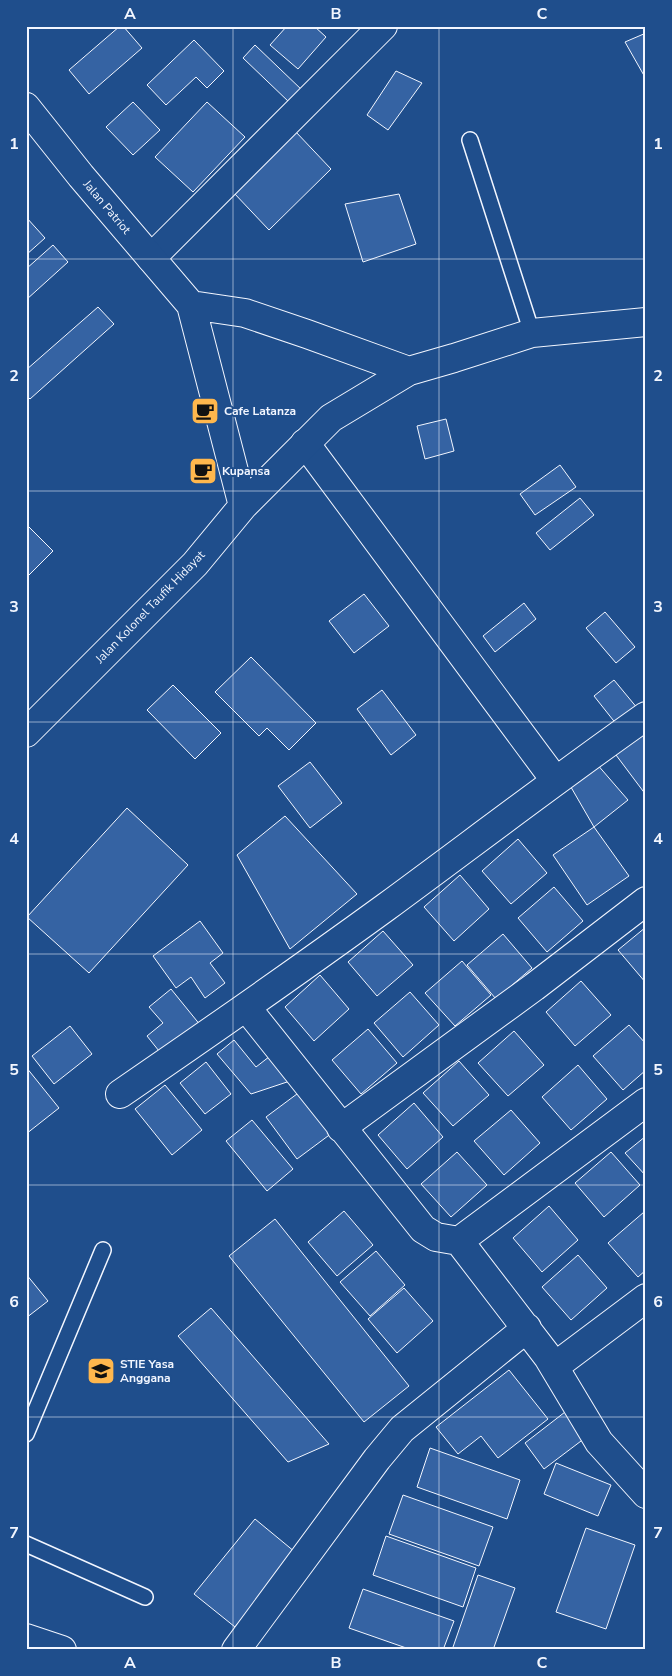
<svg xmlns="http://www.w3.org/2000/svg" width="672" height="1676" font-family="'Nunito Sans',sans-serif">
	<rect width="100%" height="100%" fill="#1f4e8c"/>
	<!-- building -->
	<path fill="#3563a3" stroke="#f2f6ff" d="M120 26H123L142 48 89 94 69 70Z
		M287 26H314L326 37 298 69 270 45Z
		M646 33V79L625 42Z
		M194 40 224 71 207 88 196 77 166 105 147 85Z
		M255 45 303 91 290 103 243 58Z
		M396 71 422 83 388 130 367 115Z
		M133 102 160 130 133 155 106 127Z
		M207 102 245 137 193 192 155 157Z
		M295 131 331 169 269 230 233 192Z
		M399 194 416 244 363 262 345 204Z
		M26 217 45 238 26 255Z
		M53 245 68 262 26 300V269Z
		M98 307 114 324 30 399 26 395V370Z
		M446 419 454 451 425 459 417 426Z
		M560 465 576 487 535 515 520 494Z
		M580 498 594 515 550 550 536 533Z
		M26 524 53 551 26 578Z
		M364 594 389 626 354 653 329 621Z
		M524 603 536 619 495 652 483 636Z
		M605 612 635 647 616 663 586 628Z
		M251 657 316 723 289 750 267 728 259 736 215 692Z
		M614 680 638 709 617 725 594 696Z
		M173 685 221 733 195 759 147 710Z
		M382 690 416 735 391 755 357 709Z
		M636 728 646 739V795L613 751Z
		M310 762 342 803 310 828 278 786Z
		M596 763 628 800 594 827 568 782Z
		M127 808 188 865 89 973 27 917Z
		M285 816 357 894 290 949 237 855Z
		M594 827 629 876 587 905 553 855Z
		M518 839 547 873 511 904 482 871Z
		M460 875 489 909 454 941 424 907Z
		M554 887 583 921 547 952 518 918Z
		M200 921 223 953 210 963 225 983 205 998 191 977 176 988 153 956Z
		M646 927V983L618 950Z
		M383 931 413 965 377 996 348 962Z
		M503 934 532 968 496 999 467 965Z
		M462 961 491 995 455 1026 425 993Z
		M320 975 349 1009 314 1041 285 1007Z
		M581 981 611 1015 575 1046 546 1012Z
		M171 989 201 1026 163 1056 147 1036 163 1023 149 1007Z
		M410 992 439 1025 403 1057 374 1023Z
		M629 1025 646 1044V1070L623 1090 593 1056Z
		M70 1026 92 1054 54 1084 32 1056Z
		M368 1029 397 1063 361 1094 332 1060Z
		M514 1031 544 1065 508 1096 478 1063Z
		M234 1040 256 1067 274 1053 296 1079 251 1094 217 1054Z
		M459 1061 489 1095 453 1126 423 1093Z
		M206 1062 231 1094 205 1114 180 1083Z
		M578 1065 607 1099 571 1130 542 1097Z
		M26 1067 59 1108 26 1134Z
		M165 1085 202 1130 172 1155 135 1109Z
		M305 1088 336 1130 297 1159 266 1117Z
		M414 1103 443 1137 407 1169 378 1135Z
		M511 1110 540 1143 504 1175 474 1141Z
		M252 1120 293 1169 267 1191 226 1141Z
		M646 1136V1176L625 1153Z
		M457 1152 487 1185 451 1217 421 1184Z
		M611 1152 640 1185 604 1217 575 1183Z
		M549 1206 578 1240 542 1272 513 1238Z
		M344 1211 373 1245 337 1276 308 1242Z
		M644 1212 646 1214V1270L638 1277 608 1243Z
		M275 1219 409 1386 364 1422 229 1256Z
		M376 1251 405 1285 370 1316 340 1282Z
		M578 1255 607 1288 571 1320 542 1287Z
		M26 1274 48 1301 26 1318Z
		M404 1288 433 1321 397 1353 368 1319Z
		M211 1308 329 1444 288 1462 178 1336Z
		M509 1370 548 1419 498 1458 481 1436 458 1454 436 1427Z
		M565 1412 585 1438 544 1469 525 1443Z
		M430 1448 520 1480 507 1519 417 1487Z
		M556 1463 611 1485 598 1516 544 1494Z
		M403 1495 493 1527 479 1566 389 1534Z
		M255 1519 295 1552 235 1627 194 1594Z
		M586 1528 635 1545 606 1629 556 1612Z
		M386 1536 476 1568 463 1607 373 1575Z
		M478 1575 515 1588 493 1650H452Z
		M363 1589 454 1621 443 1650H412L349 1628Z"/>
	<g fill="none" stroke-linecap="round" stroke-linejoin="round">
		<defs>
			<path id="lane" d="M470 140 532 333
				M26 1434 103 1250
				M26 1544 145 1597"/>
			<path id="street" d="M151 258 383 26
				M305 443 555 780
				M246 1007 423 1229 436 1237 459 1241 548 1357 599 1442 646 1494
				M120 1094C209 1033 298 971 386 907 473 843 558 778 646 716
				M341 1128 534 987 646 901
				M459 1241 646 1102
				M554 1367 646 1298
				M236 1650 377 1459 402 1429 527 1328"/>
			<path id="secondary" d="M26 107 81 176 191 305 243 506
				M191 305 245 313 307 334 409 371
				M26 733 195 564 243 506 331 418 409 371 454 358 532 333 646 322"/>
			<path id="primary" d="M26 1638 62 1650"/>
		</defs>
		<!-- lane casing -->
		<use href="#lane" stroke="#f2f6ff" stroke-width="18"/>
		<!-- street casing -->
		<use href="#street" stroke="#f2f6ff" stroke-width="30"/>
		<!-- secondary casing -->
		<use href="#secondary" stroke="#f2f6ff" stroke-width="30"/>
		<!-- primary casing -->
		<use href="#primary" stroke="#f2f6ff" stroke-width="30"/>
		<!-- lane -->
		<use href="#lane" stroke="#1f4e8c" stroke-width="15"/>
		<!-- street -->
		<use href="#street" stroke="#1f4e8c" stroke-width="28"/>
		<!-- secondary -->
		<use href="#secondary" stroke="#1f4e8c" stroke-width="28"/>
		<!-- primary -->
		<use href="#primary" stroke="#1f4e8c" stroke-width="28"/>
	</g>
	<!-- grid -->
	<path fill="none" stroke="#f2f6ff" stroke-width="1" stroke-opacity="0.55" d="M233 26V1650M439 26V1650M26 259H646M26 491H646M26 722H646M26 954H646M26 1185H646M26 1417H646"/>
	<!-- icons -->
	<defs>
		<symbol id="cafe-square" viewBox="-11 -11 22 22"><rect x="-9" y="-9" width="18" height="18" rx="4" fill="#ffb74d" stroke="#1f4e8c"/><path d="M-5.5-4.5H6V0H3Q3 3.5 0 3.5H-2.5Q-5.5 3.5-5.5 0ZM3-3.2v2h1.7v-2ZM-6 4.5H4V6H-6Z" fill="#111"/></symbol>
		<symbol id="university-square" viewBox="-11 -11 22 22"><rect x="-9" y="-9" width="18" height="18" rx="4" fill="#ffb74d" stroke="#1f4e8c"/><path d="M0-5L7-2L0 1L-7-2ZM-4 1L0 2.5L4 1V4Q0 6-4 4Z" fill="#111"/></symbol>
	</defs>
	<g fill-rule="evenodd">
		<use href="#cafe-square" x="189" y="395" width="32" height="32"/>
		<use href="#cafe-square" x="187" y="455" width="32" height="32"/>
		<use href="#university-square" x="85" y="1355" width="32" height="32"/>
	</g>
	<g text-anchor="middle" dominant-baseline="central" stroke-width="4" stroke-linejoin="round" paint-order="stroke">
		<!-- street labels -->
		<g font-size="12" fill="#f2f6ff" stroke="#1f4e8c">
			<text transform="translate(107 207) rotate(50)">Jalan Patriot</text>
			<text transform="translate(150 607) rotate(-46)">Jalan Kolonel Taufik Hidayat</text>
		</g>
		<!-- poi labels -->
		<g font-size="12" font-weight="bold" fill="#f2f6ff" stroke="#1f4e8c" text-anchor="start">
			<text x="224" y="411">Cafe Latanza</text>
			<text x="222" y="471">Kupansa</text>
			<text x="120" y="1364">STIE Yasa<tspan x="120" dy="14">Anggana</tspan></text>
		</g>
	</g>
	<!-- border -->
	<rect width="672" height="1676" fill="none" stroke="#1f4e8c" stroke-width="55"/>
	<rect x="28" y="28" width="616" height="1620" fill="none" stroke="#f2f6ff" stroke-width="2"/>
	<g font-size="16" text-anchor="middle" font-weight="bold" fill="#f2f6ff">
		<text x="130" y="19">A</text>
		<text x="336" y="19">B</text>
		<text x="542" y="19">C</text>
		<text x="14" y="149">1</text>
		<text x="658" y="149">1</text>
		<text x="14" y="381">2</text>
		<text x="658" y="381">2</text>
		<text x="14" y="612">3</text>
		<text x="658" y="612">3</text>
		<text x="14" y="844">4</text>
		<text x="658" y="844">4</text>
		<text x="14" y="1075">5</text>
		<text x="658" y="1075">5</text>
		<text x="14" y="1307">6</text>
		<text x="658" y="1307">6</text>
		<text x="14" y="1538">7</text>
		<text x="658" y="1538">7</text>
		<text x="130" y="1668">A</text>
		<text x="336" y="1668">B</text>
		<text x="542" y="1668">C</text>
	</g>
</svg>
